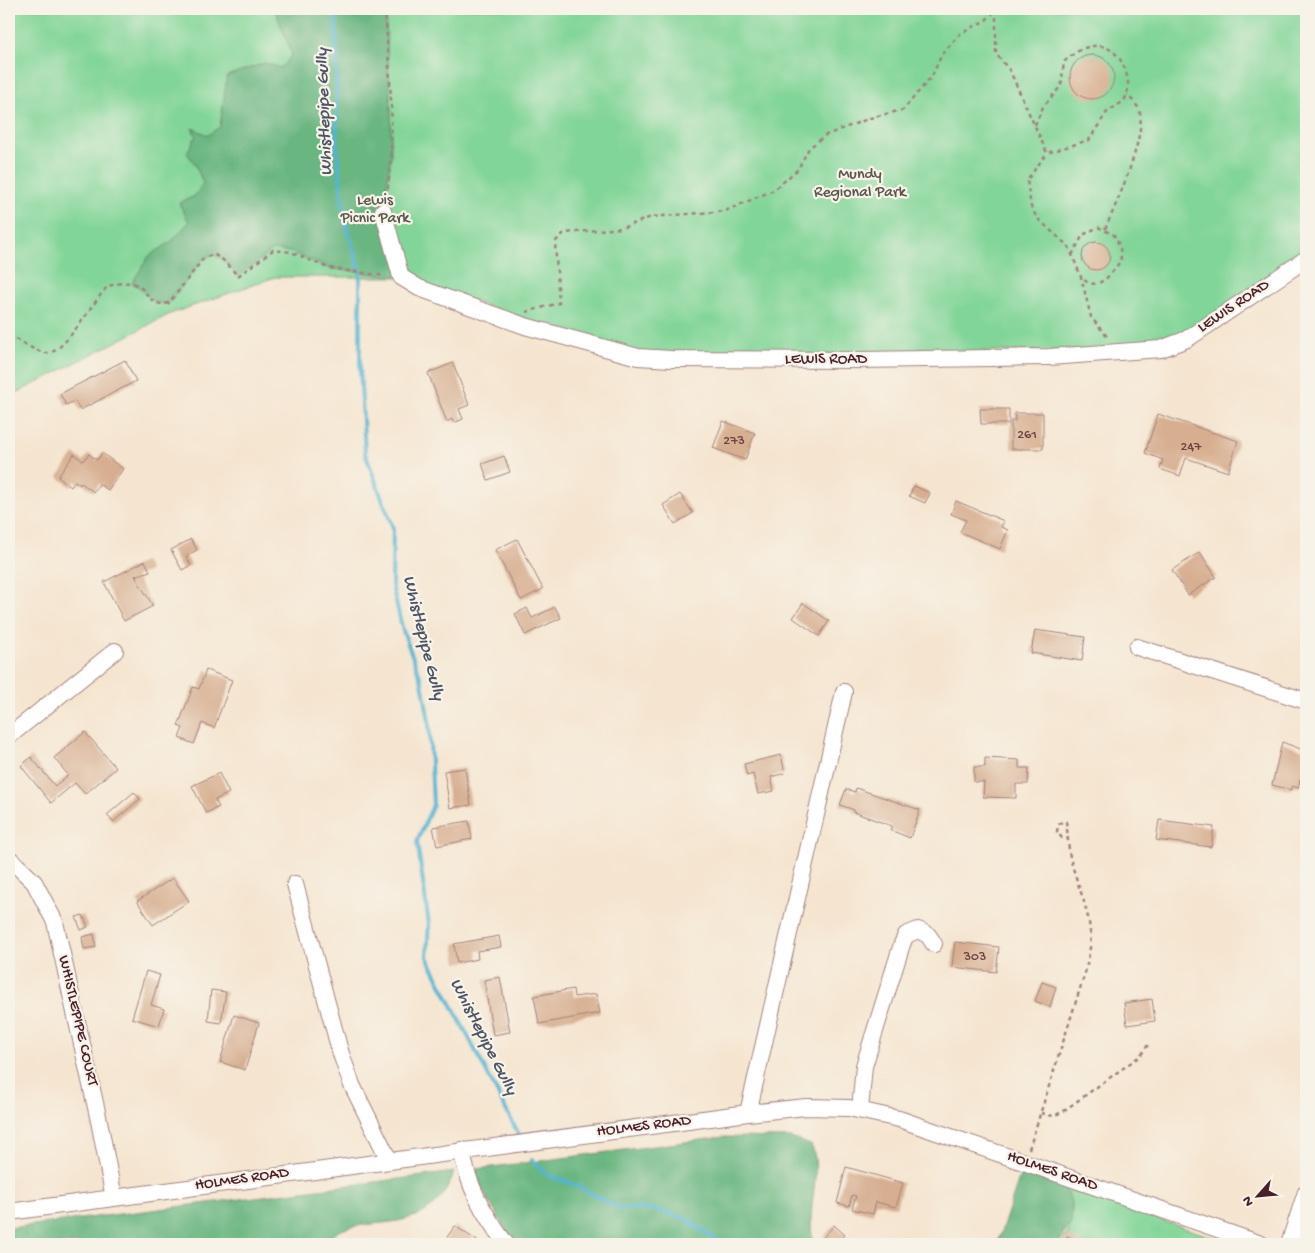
<svg xmlns="http://www.w3.org/2000/svg" width="1315" height="1253" font-family="'Gochi Hand',sans-serif">
	<rect width="100%" height="100%" fill="#f7f3e8"/>
	<filter id="ink" filterUnits="userSpaceOnUse"><feTurbulence type="fractalNoise" baseFrequency=".02" numOctaves="2"/><feDisplacementMap in="SourceGraphic" scale="10" xChannelSelector="R" yChannelSelector="G"/><feConvolveMatrix kernelMatrix="1 2 1 2 8 2 1 2 1" color-interpolation-filters="sRGB"/></filter>
	<filter id="wash" filterUnits="userSpaceOnUse"><feTurbulence type="fractalNoise" baseFrequency=".0096" numOctaves="4" result="noise"/><feDisplacementMap in="SourceGraphic" scale="20" xChannelSelector="R" yChannelSelector="G"/><feGaussianBlur stdDeviation="1.12" result="paint"/><feColorMatrix in="noise" values="0 0 0 0 0 0 0 0 0 0 0 0 0 0 0 0 0 1.4 0 .05"/><feComposite in="paint" operator="in"/></filter>
	<g filter="url(#wash)">
		<rect width="100%" height="100%" fill="#f5e5d0"/>
		<!-- green -->
		<path fill="#82d598" stroke="#667a62" d="M9 9H1306V263L1161 349 638 357 401 277H275L170 314 9 397Z
			M1061 1187 1233 1244H1057L1060 1239 1067 1235C1072 1218 1075 1200 1061 1187Z"/>
		<!-- forest -->
		<path fill="#69b680" stroke="#5a6a56" d="M275 9H385L391 111V155L383 211 401 277 328 268 291 252 273 250 238 276 223 260 213 254 203 259 169 303C150 307 147 290 132 283L149 256 171 242 189 222 179 203 195 196 203 183 195 164 187 153 196 136 192 128 208 135 220 127 227 76 265 63 281 68 292 55Z
			M724 1137 791 1138 811 1145C824 1171 804 1212 814 1244H514L476 1179 477 1169Z
			M454 1172C429 1250 348 1204 326 1244H9V1228Z
			M1021 1173 1061 1187 1068 1193 1072 1205 1071 1223 1056 1244H997Z"/>
		<g fill="none" stroke-linecap="round" stroke-linejoin="round">
			<!-- stream -->
			<path stroke="#53b3d1" stroke-width="4" d="M336 9 337 150 345 221 360 271
				M360 275V369L365 453 393 528 392 585 403 631 422 682 429 721 433 805 417 841 429 924 427 957 519 1135
				M532 1160 547 1175 573 1184 619 1208 652 1209 686 1219 722 1244"/>
		</g>
		<g id="blocks">
			<!-- building -->
			<path fill="#d7ae90" d="M1070 77a22 22 0 1 1 44 0a22 22 0 1 1-44 0Z
				M1082 256a14 14 0 1 1 28 0a14 14 0 1 1-28 0Z
				M125 360 136 381 80 410 75 401 66 405 60 394Z
				M453 363 469 405 459 409 463 419 454 423 452 419 447 422 428 373Z
				M980 409H1009V424H981Z
				M1015 413H1043V449H1011V421H1015Z
				M1158 414 1238 441 1228 472 1186 458 1180 476 1160 469 1163 460 1145 453Z
				M723 421 755 433 745 460 713 448Z
				M102 453 123 469 108 490 99 484 94 492 81 483 80 485 75 481 71 487 58 477 74 454 83 461 89 454 97 460Z
				M504 456 510 472 488 480 482 464Z
				M914 486 930 493 925 503 909 496Z
				M680 494 693 513 675 524 663 505Z
				M956 501 1004 521 1001 527 1008 530 1000 549 960 532 966 520 951 514Z
				M191 539 197 550 186 556 191 565 182 570 171 550Z
				M517 539 543 589 521 600 495 550Z
				M1200 552 1216 577 1188 595 1172 570Z
				M145 561 150 571 135 576 153 606 124 621 104 582Z
				M803 603 829 621 819 636 793 618Z
				M555 607 561 618 525 635 515 614 527 608 532 618Z
				M1035 630 1085 637 1082 661 1031 653Z
				M206 670 232 680 214 728 202 723 194 744 179 738 183 728 178 726 193 687 199 689Z
				M85 732 116 768 85 794 75 783 51 803 21 766 31 757 55 786 68 775 54 758Z
				M1282 742 1306 751V781L1300 780 1298 788 1292 786 1291 790 1272 785Z
				M781 755 785 773 771 777 774 791 758 794 753 774 747 776 744 764Z
				M985 758 1019 760V768H1029L1028 784H1016V798L983 797 984 782H974V767H985Z
				M465 768 471 805 450 808 444 771Z
				M219 773 229 793 215 800 219 807 206 813 192 786Z
				M856 788 920 810 910 838 890 830 892 826 853 812 854 810 840 805 846 789 855 792Z
				M134 792 140 799 113 822 107 815Z
				M1159 820 1214 827 1211 847 1156 840Z
				M469 821 472 839 437 846 433 827Z
				M173 878 189 901 153 925 137 901Z
				M83 915 88 927 81 930 76 917Z
				M94 934 96 947 84 949 82 937Z
				M499 936 501 947 477 951 478 959 457 963 454 944Z
				M955 942 999 947 996 972 952 967Z
				M146 971 160 975 151 1005 164 1009 159 1026 132 1018Z
				M500 977 510 1032 493 1035 484 980Z
				M1042 982 1056 987 1050 1007 1035 1001Z
				M573 989 574 997 596 994 600 1013 539 1024 534 996Z
				M211 990 226 992 221 1023 208 1021Z
				M1152 999 1155 1021 1127 1025 1124 1003Z
				M234 1015 259 1023 245 1070 220 1062Z
				M846 1167 903 1183 896 1207 876 1202 873 1214 852 1209 856 1196 852 1195 849 1206 837 1203Z
				M834 1225 845 1235 836 1244H827L822 1239Z
				M455 1226 482 1244H442Z
				M1067 1236 1084 1244H1063Z"/>
		</g>
	</g>
	<g filter="url(#ink)">
		<use href="#blocks" fill-opacity="0" stroke="#a0827e" stroke-width="1"/>
		<g fill="none" stroke-linecap="round" stroke-linejoin="round">
			<defs>
				<path id="minor" d="M383 211 401 277 419 288 525 326 638 357 671 359 860 360 1049 357 1161 349 1187 339 1306 259
					M1137 647 1306 701
					M9 736 115 651
					M9 858 34 882 55 922 99 1121 114 1198
					M295 884 340 1051 352 1085 389 1160
					M860 1110 864 1066 902 944 906 935 918 930 928 935 934 944
					M748 1113 844 692
					M462 1150C467 1186 485 1216 506 1244
					M9 1212 748 1113 806 1107 849 1108 899 1119 1261 1244
					M1289 1244 1306 1192"/>
			</defs>
			<!-- minor casing -->
			<use href="#minor" stroke="#a0827e" stroke-width="18"/>
			<!-- path -->
			<path stroke="#a0827e" stroke-width="2.5" stroke-dasharray="4 4" stroke-linecap="butt" d="M385 9C389 72 397 137 386 199
				M996 9V54L1010 71 1047 153 1027 180 1031 207 1037 218 1069 247 1081 277 1091 317 1109 339
				M1035 125 1043 107 1061 86 1064 62C1084 42 1111 37 1124 67 1129 78 1130 90 1124 101L1107 112 1089 140 1047 153
				M1105 229C1116 205 1148 133 1139 110 1137 104 1131 99 1127 95
				M1072 255 1083 235 1098 227 1114 235 1120 247 1121 260C1112 273 1098 294 1082 278
				M526 312 559 303 555 242 564 233 622 228 651 217 725 211 774 190 798 169 809 148 826 135 873 117 903 110 932 76 942 54 960 34 986 20 995 11
				M9 335C20 340 34 352 47 353 64 354 94 300 108 286 116 284 124 282 132 283 149 287 146 308 169 303L203 259 213 254 223 260 238 276 273 250 291 252 328 268 386 276
				M1041 1113 1053 1116 1062 1112 1140 1056 1148 1045
				M1029 1149 1085 973C1088 959 1092 945 1090 931 1088 906 1076 882 1070 857 1068 846 1068 834 1066 822L1063 821 1058 825 1057 832 1062 838 1069 839"/>
			<!-- minor -->
			<use href="#minor" stroke="#fff" stroke-width="16"/>
		</g>
	</g>
	<g text-anchor="middle" dominant-baseline="central" stroke-width="4.5" stroke-linejoin="round" paint-order="stroke">
		<!-- number labels -->
		<g font-size="14" fill="#6d4344">
			<text x="1027" y="435">261</text>
			<text x="734" y="441">273</text>
			<text x="1191" y="447">247</text>
			<text x="975" y="957">303</text>
		</g>
		<!-- park labels -->
		<g font-size="16" fill="#5b564c" stroke="#f7f3e8">
			<text x="860" y="175">Mundy<tspan x="860" dy="18">Regional Park</tspan></text>
			<text x="375" y="201">Lewis<tspan x="375" dy="18">Picnic Park</tspan></text>
		</g>
		<!-- street labels -->
		<g font-size="16" fill="#4a1f2b" stroke="#f7f3e8">
			<text transform="translate(1234 307) rotate(-34)">LEWIS ROAD</text>
			<text x="826" y="360">LEWIS ROAD</text>
			<text transform="translate(77 1021) rotate(77)">WHISTLEPIPE COURT</text>
			<text transform="translate(644 1127) rotate(-7)">HOLMES ROAD</text>
			<text transform="translate(1052 1172) rotate(19)">HOLMES ROAD</text>
			<text transform="translate(242 1180) rotate(-8)">HOLMES ROAD</text>
		</g>
		<!-- water labels -->
		<g font-size="18" font-style="italic" fill="#4d5365" stroke="#f7f3e8">
			<text transform="translate(325 112) rotate(-92)">Whistlepipe Gully</text>
			<text transform="translate(423 638) rotate(76)">Whistlepipe Gully</text>
			<text transform="translate(483 1037) rotate(63)">Whistlepipe Gully</text>
		</g>
	</g>
	<!-- margin -->
	<rect width="1315" height="1253" fill="none" stroke="#f7f3e8" stroke-width="30"/>
	<!-- north arrow -->
	<g transform="translate(1258 1196) rotate(243)" stroke="#f7f3e8" stroke-width="4" paint-order="stroke">
	<path d="M0-4L9 19L0 12L-9 19Z" fill="#4a1f2b"/>
	<text y="-8" font-size="14" font-weight="bold" text-anchor="middle" fill="#4a1f2b">N</text>
	</g>
</svg>
